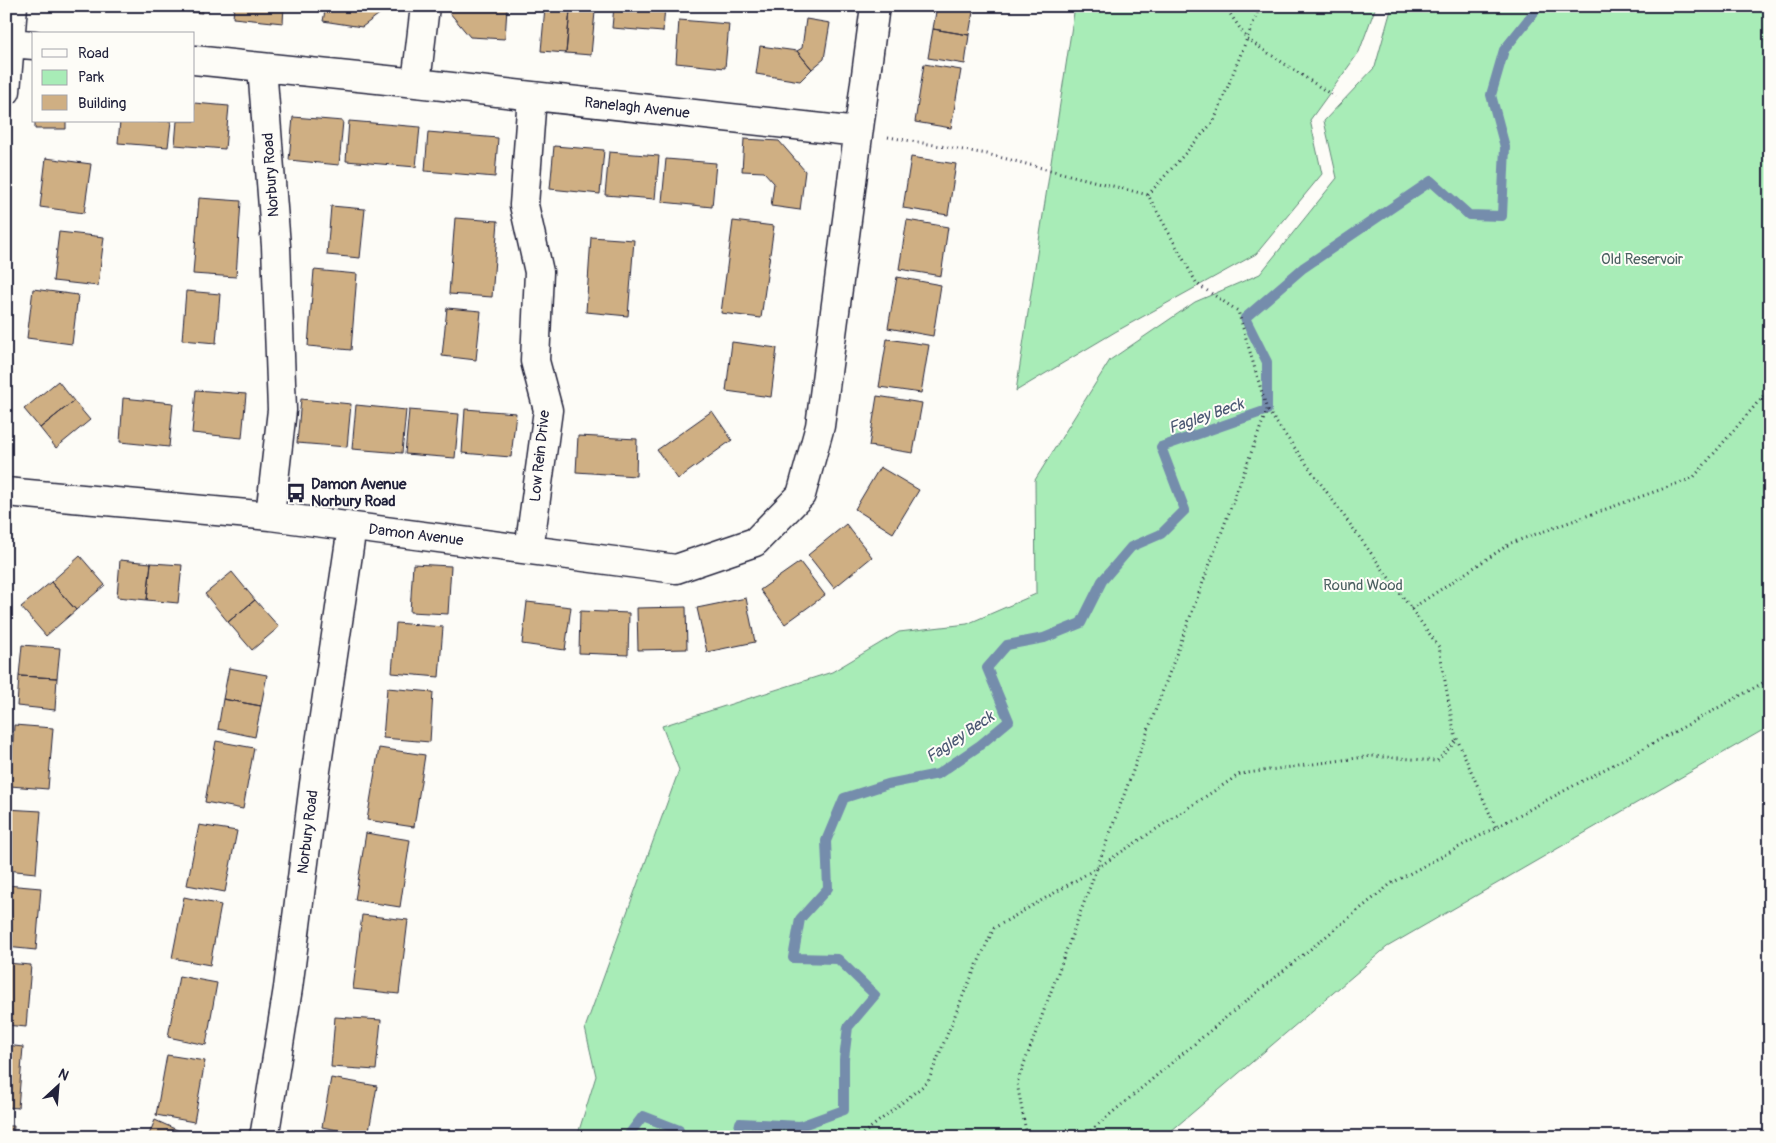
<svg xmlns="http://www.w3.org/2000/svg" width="1776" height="1143" font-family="Pangolin,sans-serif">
	<rect width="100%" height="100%" fill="#fdfcf7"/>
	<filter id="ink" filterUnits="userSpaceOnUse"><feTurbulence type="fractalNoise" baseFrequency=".02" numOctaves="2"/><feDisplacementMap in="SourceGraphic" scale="10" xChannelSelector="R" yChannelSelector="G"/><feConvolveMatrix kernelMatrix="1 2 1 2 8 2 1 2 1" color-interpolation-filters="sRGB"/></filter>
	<g filter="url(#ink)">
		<!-- green -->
		<path fill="#a8ecb7" stroke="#658779" d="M1075 6H1376L1359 52 1310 120 1322 174 1256 254 1115 332 1016 391Z
			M1392 6H1770V726L1387 947 1164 1137H577L596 1076 585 1028 679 770 662 726 832 672 899 632 967 624 1036 594 1035 480 1110 360 1195 302 1260 274 1337 178 1324 121 1375 67Z"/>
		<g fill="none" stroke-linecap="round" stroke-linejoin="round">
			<!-- stream -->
			<path stroke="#758dac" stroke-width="10" d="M627 1137 643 1116 679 1130 681 1137
				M737 1137 740 1123 800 1126 844 1110V1059L848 1027 875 995 838 959 793 958 800 919 828 888 826 841 844 798 888 784 938 774 979 746 1009 721 987 668 1007 645 1044 638 1081 623 1102 581 1131 547 1161 534 1185 510 1161 447 1267 410V362L1245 318 1303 268 1431 181 1469 215 1502 216 1505 147 1491 95 1504 50 1539 6"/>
		</g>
		<!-- building -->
		<path fill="#cfaf83" stroke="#22223b" d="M153 6H203L202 13 153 9Z
			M234 6H284L283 23 233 18Z
			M326 6H390L362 27 323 21Z
			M444 6 507 8 505 39 470 37Z
			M614 6H665L663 32 612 28Z
			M937 6H974L969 35 933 29Z
			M545 7 570 10 566 53 541 51Z
			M570 10 595 12 591 55 566 53Z
			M806 19 830 23 824 59 812 69 797 51 802 48Z
			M679 20 729 24 725 68 676 63Z
			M933 29 969 35 965 64 928 58Z
			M760 46 797 51 812 69 800 81 756 74Z
			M924 64 961 70 951 128 915 122Z
			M194 103 229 106 225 149 175 145 177 121H194Z
			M293 117 343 121 339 165 289 160Z
			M35 121H66V129H35Z
			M120 121H171L168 147 118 143Z
			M349 121 420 127 416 167 346 161Z
			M428 132 498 138 495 177 425 171Z
			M744 139 779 141 805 171 800 210 771 206 774 183 764 172 742 171Z
			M554 146 604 150 600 194 550 189Z
			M609 152 659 156 655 199 605 195Z
			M911 157 956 164 948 215 903 208Z
			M46 158 91 164 84 213 40 207Z
			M666 159 716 163 712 207 662 202Z
			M199 198 241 201 236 277 193 274Z
			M331 206 365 209 360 258 327 255Z
			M455 218 498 221 492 297 449 294Z
			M907 220 948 227 941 276 899 269Z
			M733 221 774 226 761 318 721 313Z
			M59 232 104 237 98 286 53 281Z
			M591 237 634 240 628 316 586 312Z
			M314 270 357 274 351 350 308 346Z
			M897 277 941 285 933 336 888 328Z
			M33 289 78 295 72 344 27 338Z
			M186 291 220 294 216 343 182 340Z
			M447 308 481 311 476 360 442 356Z
			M887 339 929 345 921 393 879 387Z
			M732 342 777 348 771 397 726 391Z
			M58 381 74 401 40 428 24 409Z
			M196 390 246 394 242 438 192 433Z
			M877 396 922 403 913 453 869 446Z
			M123 398 173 403 169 447 120 442Z
			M301 399 351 404 347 447 297 443Z
			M74 401 90 420 56 448 40 428Z
			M356 405 406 410 402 453 352 449Z
			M465 409 516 413 511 457 462 453Z
			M409 410 459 414 455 458 405 454Z
			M712 411 732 440 678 479 657 450Z
			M578 436 637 439 636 476 576 472Z
			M880 467 919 490 893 533 855 509Z
			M846 524 872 557 834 588 808 555Z
			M80 556 105 585 76 610 51 582Z
			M120 560 151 563 147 600 117 597Z
			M800 562 825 595 785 624 760 590Z
			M151 563 182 565 178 603 147 600Z
			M413 564 451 566 448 614 410 612Z
			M232 572 255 600 228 622 205 594Z
			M51 582 76 610 46 636 21 607Z
			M746 598 755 642 707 652 697 608Z
			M255 600 279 627 252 650 228 622Z
			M527 602 571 607 565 650 522 644Z
			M686 607 687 649 638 650 637 608Z
			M580 611 629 613 628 655 579 653Z
			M396 623 443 627 439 677 392 673Z
			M22 645 60 648 57 678 19 676Z
			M229 668 267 675 261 706 223 699Z
			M19 676 57 678 55 710 17 706Z
			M387 688 433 692 430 742 383 738Z
			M223 699 261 706 255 737 218 729Z
			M14 725 53 728 48 789 10 786Z
			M216 741 254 748 243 809 205 802Z
			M379 748 425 755 414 827 367 820Z
			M6 809 41 811 36 873 6 870Z
			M199 825 237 831 225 892 187 885Z
			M366 833 410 840 400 907 355 900Z
			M6 885 41 888 36 950 6 947Z
			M184 897 221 905 210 965 172 958Z
			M362 915 408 920 399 994 353 989Z
			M6 963 31 965 26 1027 6 1025Z
			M179 976 217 983 206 1045 168 1037Z
			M335 1017 381 1020 376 1070 331 1067Z
			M6 1045 23 1047 18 1108 6 1107Z
			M167 1055 205 1061 194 1122 156 1115Z
			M331 1078 377 1086 368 1136 322 1127Z
			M155 1120 186 1134 185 1137H148Z
			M6 1126H14L13 1137H6Z"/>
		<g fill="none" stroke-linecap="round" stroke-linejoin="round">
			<defs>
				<path id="minor" d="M10 43 34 45
					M194 60 416 83 425 6
					M262 67 276 246 282 410 270 516
					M416 83 858 132
					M6 91 13 6
					M6 492 270 516 676 569 755 542 801 495 820 426 875 6
					M529 550 548 410 535 361 539 272 524 205 532 96
					M263 1137 265 1132 288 988 314 784 352 527"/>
			</defs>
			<!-- minor casing -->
			<use href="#minor" stroke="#22223b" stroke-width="31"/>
			<!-- path -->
			<path stroke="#22223b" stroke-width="3" stroke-dasharray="1 4" stroke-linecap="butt" d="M1225 6 1247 39 1335 97
				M888 137 987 154 1148 195 1197 284 1238 311 1267 410 1017 1083 1027 1137
				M1148 195 1214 121 1260 6
				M1268 411 1439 647 1454 732 1496 828
				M1411 609 1511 543 1693 478 1770 388
				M859 1137 928 1082 964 993 994 928 1097 868 1240 774 1372 756 1437 761 1458 739
				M1083 1137 1235 1010 1392 883 1689 724 1770 679"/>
			<!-- minor -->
			<use href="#minor" stroke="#fdfcf7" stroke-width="28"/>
		</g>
	</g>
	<!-- icons -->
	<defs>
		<symbol id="bus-bare" viewBox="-9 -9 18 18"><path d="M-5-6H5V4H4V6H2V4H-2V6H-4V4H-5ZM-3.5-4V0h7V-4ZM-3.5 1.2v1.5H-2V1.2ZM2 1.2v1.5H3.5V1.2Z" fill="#22223b" stroke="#fdfcf7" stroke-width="2.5" paint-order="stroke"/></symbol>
	</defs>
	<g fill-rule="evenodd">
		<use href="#bus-bare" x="282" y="479" width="28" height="28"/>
	</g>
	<g text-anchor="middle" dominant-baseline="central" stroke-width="4" stroke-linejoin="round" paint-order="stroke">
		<!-- street labels -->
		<g font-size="15" fill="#22223b" stroke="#fdfcf7">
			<text transform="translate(637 108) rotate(6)">Ranelagh Avenue</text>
			<text transform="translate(271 175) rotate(-94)">Norbury Road</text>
			<text transform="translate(540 456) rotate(-84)">Low Rein Drive</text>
			<text transform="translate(416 535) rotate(7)">Damon Avenue</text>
			<text transform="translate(308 832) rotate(-83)">Norbury Road</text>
		</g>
		<!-- park labels -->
		<g font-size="15" fill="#4a5f60" stroke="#fdfcf7">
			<text x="1642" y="259">Old Reservoir</text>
			<text x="1363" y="585">Round Wood</text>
		</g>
		<!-- poi labels -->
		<g font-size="15" font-weight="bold" fill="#22223b" stroke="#fdfcf7" text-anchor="start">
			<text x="311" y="484">Damon Avenue<tspan x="311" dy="17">Norbury Road</tspan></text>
		</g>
		<!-- water labels -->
		<g font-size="16" font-style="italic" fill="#4b5873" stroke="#fdfcf7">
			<text transform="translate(1206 416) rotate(-19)">Fagley Beck</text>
			<text transform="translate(960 737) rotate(-34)">Fagley Beck</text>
		</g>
	</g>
	<!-- margin -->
	<rect width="1776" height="1143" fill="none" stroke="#fdfcf7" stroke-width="25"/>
	<rect x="12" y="12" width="1751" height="1118" fill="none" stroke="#22223b" stroke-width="2" filter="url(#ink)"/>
	<!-- legend -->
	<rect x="32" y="32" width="162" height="90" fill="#fdfcf7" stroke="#a5a5ac"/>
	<rect x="42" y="49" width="25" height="8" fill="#fdfcf7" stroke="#a5a5ac"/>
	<text x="78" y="58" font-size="15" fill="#22223b">Road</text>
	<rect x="42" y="70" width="25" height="15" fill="#a8ecb7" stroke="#a5a5ac"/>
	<text x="78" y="82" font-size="15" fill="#22223b">Park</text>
	<rect x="42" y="95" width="25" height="15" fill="#cfaf83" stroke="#a5a5ac"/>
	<text x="78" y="108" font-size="15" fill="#22223b">Building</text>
	<!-- north arrow -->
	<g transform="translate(58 1086) rotate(26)" stroke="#fdfcf7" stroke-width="4" paint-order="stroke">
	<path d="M0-4L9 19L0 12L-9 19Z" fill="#22223b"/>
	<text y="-8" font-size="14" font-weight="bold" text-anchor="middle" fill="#22223b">N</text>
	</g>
</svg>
